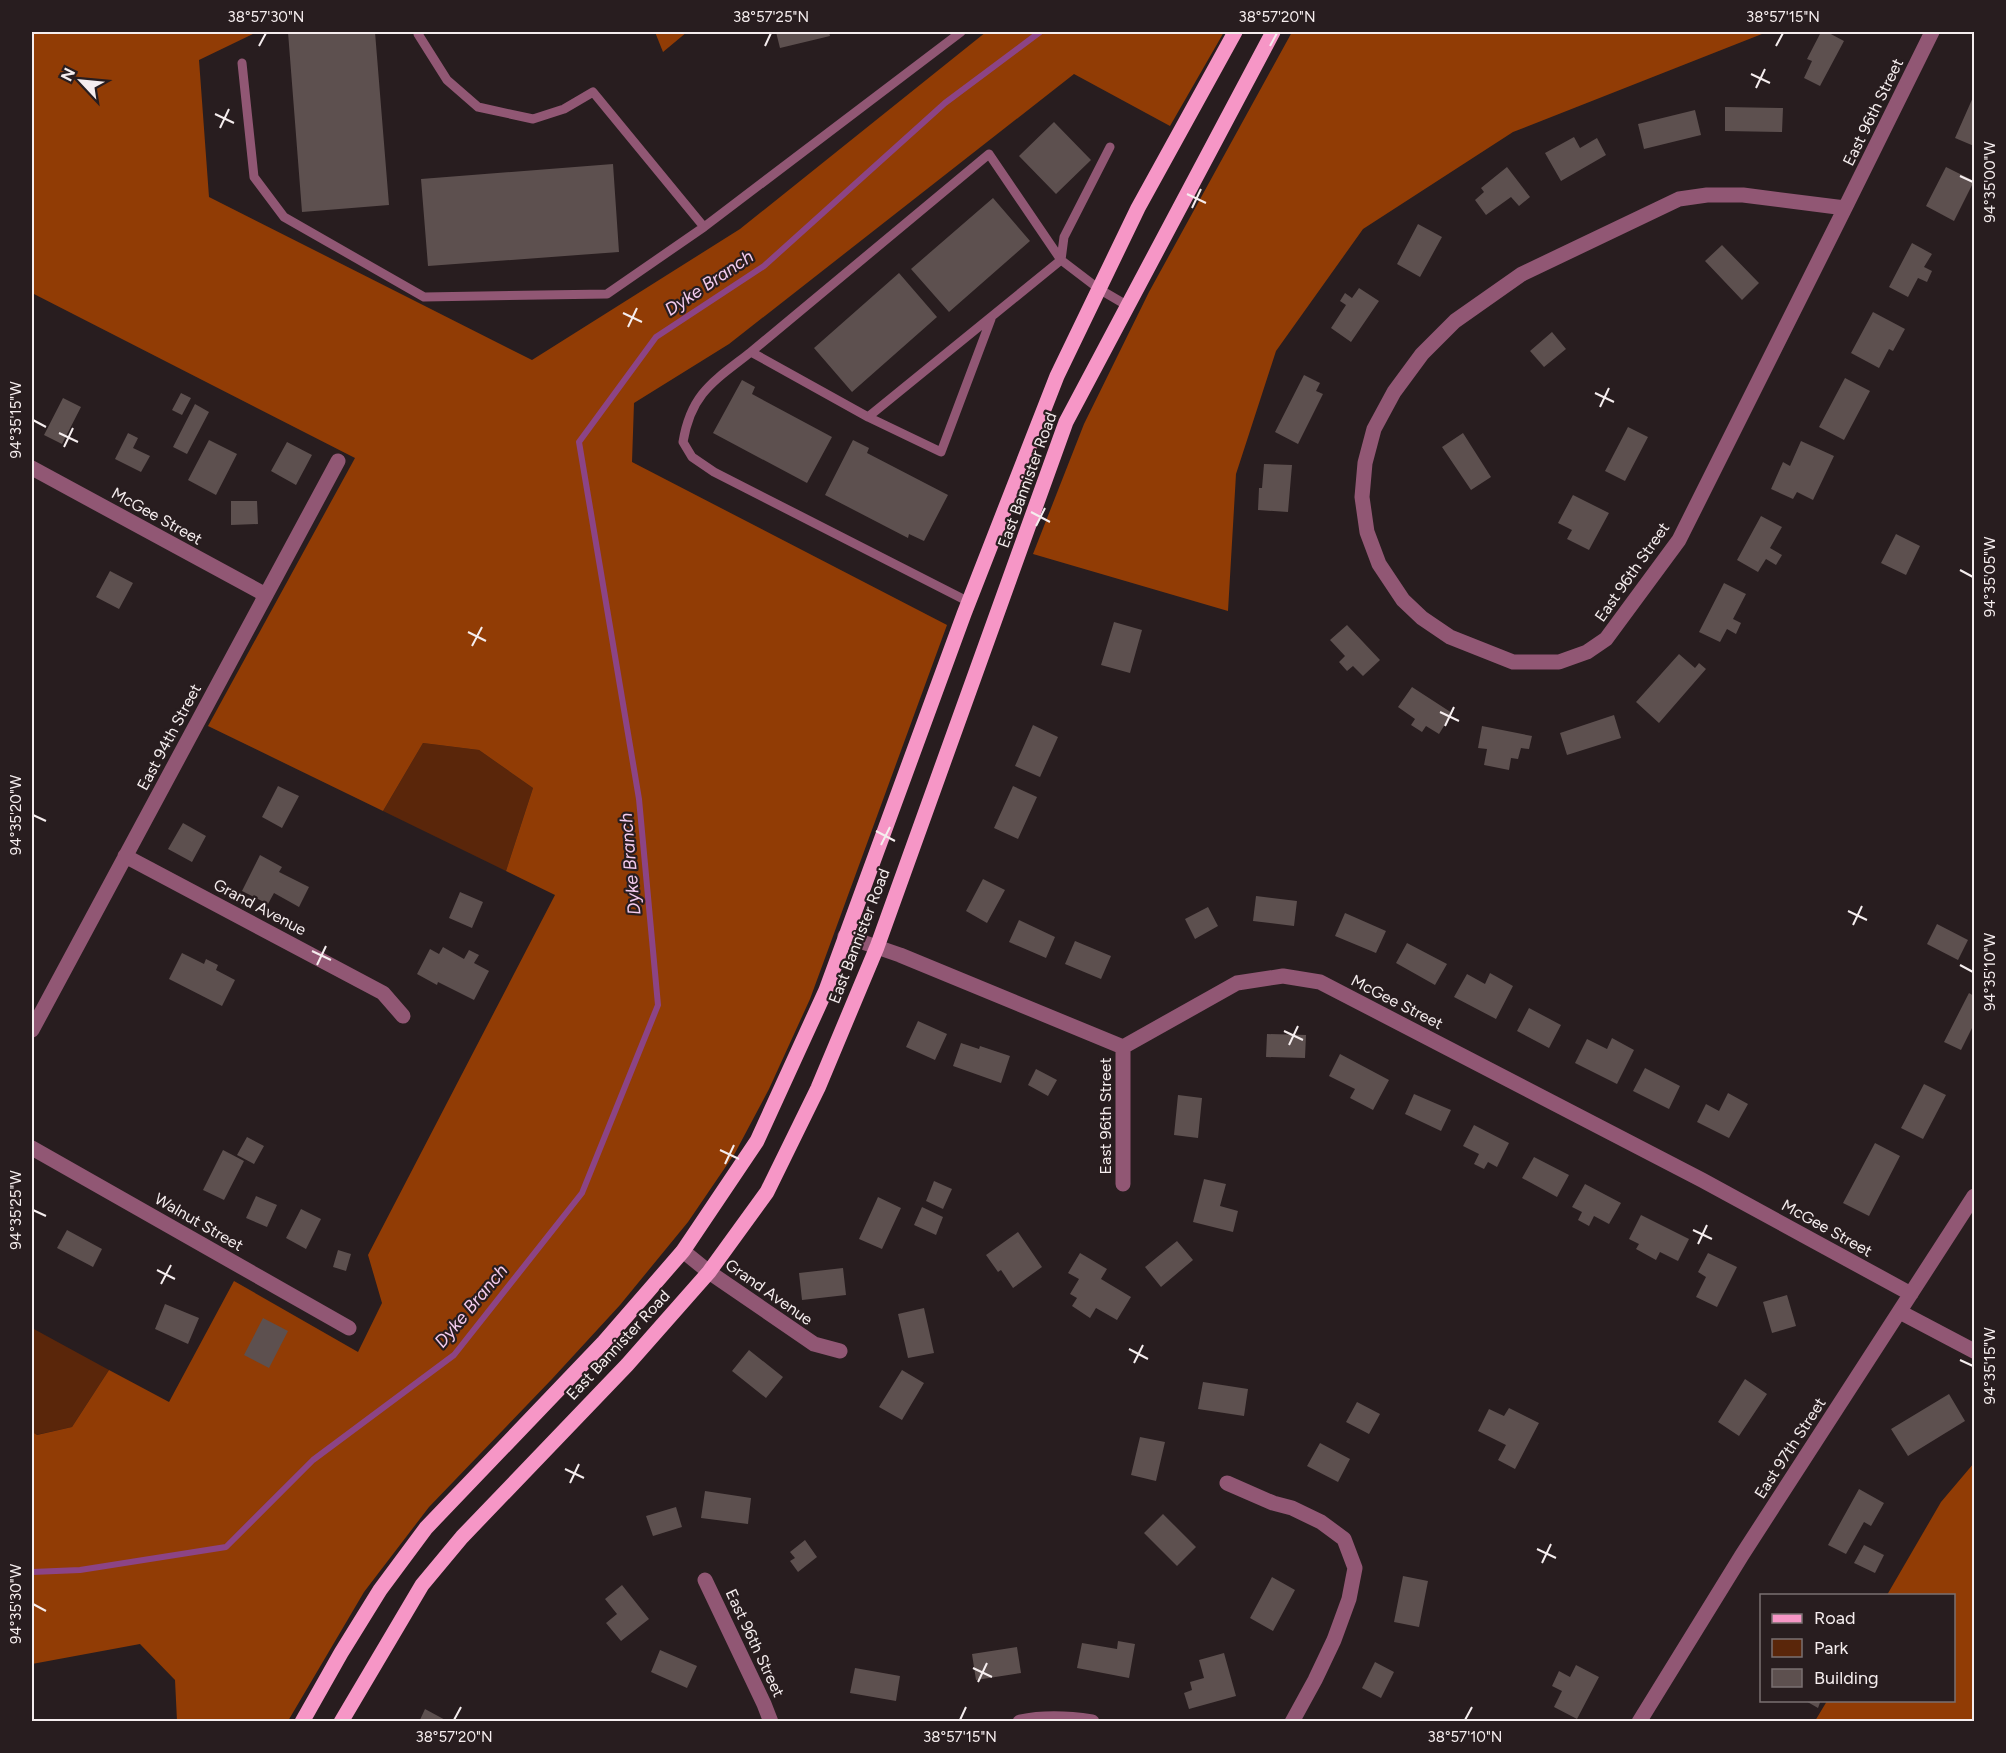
<svg xmlns="http://www.w3.org/2000/svg" width="2006" height="1753" font-family="Figtree,sans-serif">
	<rect width="100%" height="100%" fill="#281d1f"/>
	<!-- green -->
	<path fill="#5a260a" d="M423 743 479 750 533 788 506 871 383 811Z
		M32 1328 109 1370 72 1427 36 1435 32 1432Z"/>
	<!-- forest -->
	<path fill="#913c05" d="M32 32H257L199 60 209 197 532 360 740 229 986 32H1224L1170 126 1074 74 729 344 634 403 632 462 947 625 810 999 769 1089 735 1153 688 1222 620 1305 552 1379 429 1507 364 1592 288 1721H177L175 1680 140 1644 32 1664V1432L37 1435 72 1427 109 1370 169 1402 234 1281 358 1352 382 1303 368 1255 555 895 506 871 533 788 479 750 423 743 383 811 208 726 355 458 32 293Z
		M655 32H687L663 52Z
		M1292 32H1767L1513 132 1363 229 1276 351 1236 474 1228 611 1033 554 1084 424 1149 292Z
		M1974 1463V1721H1815L1827 1701 1954 1700V1596L1887 1595 1941 1502Z"/>
	<g fill="none" stroke-linecap="round" stroke-linejoin="round">
		<!-- stream -->
		<path stroke="#8c4485" stroke-width="6" d="M32 1572 80 1570 226 1547 313 1460 454 1355 582 1193 658 1005 639 799 579 442 656 337 764 266 945 103 1040 32"/>
	</g>
	<!-- building -->
	<path fill="#5d504f" d="M288 32H375L389 205 302 212Z
		M776 32H829L830 36 780 48Z
		M1821 32H1827L1844 41 1820 86 1804 78 1812 61 1807 59Z
		M1974 95V146L1955 138Z
		M1725 107 1783 108 1782 132 1725 131Z
		M1695 110 1701 135 1644 149 1638 124Z
		M1054 122 1091 160 1056 194 1019 156Z
		M1574 137 1580 148 1597 138 1606 155 1561 181 1545 153Z
		M613 164 619 252 428 266 421 179Z
		M1507 167 1530 197 1519 206 1511 197 1486 215 1475 200 1484 192 1481 188Z
		M1946 167 1974 181 1954 221 1926 206Z
		M993 198 1030 241 949 312 911 269Z
		M1418 224 1442 237 1420 277 1397 264Z
		M1912 243 1932 254 1924 267 1932 271 1927 282 1918 278 1908 297 1889 287Z
		M1722 245 1759 283 1742 300 1705 261Z
		M899 273 937 317 852 392 814 348Z
		M1359 288 1379 301 1351 342 1331 328 1346 305 1340 301 1345 293 1352 298Z
		M1873 312 1905 329 1893 351 1889 349 1879 368 1851 353Z
		M1552 332 1566 349 1544 367 1530 351Z
		M1304 375 1320 383 1316 391 1323 394 1298 444 1275 432Z
		M1845 378 1870 391 1844 440 1819 427Z
		M742 380 755 387 752 394 832 437 807 483 713 433Z
		M181 393 191 398 182 415 172 410Z
		M63 398 81 407 62 444 44 435Z
		M195 404 209 412 187 454 173 447Z
		M1628 427 1648 437 1625 481 1605 471Z
		M128 433 138 438 133 448 150 456 141 472 115 459Z
		M1463 433 1491 477 1471 490 1442 447Z
		M209 440 237 454 216 495 188 480Z
		M853 440 869 448 867 453 948 495 924 541 909 534 908 538 825 495Z
		M1801 441 1834 456 1813 500 1797 492 1793 499 1771 489 1783 462 1790 466Z
		M287 442 312 455 296 485 271 471Z
		M1264 464 1292 465 1288 512 1258 510 1259 488H1262Z
		M1573 495 1609 513 1589 550 1567 539 1572 530 1558 523Z
		M231 501H257L258 524 231 525Z
		M1761 516 1782 527 1770 548 1782 555 1776 565 1766 559 1758 572 1737 560Z
		M1896 534 1920 546 1906 575 1881 563Z
		M110 571 133 583 119 609 96 597Z
		M1724 583 1746 594 1733 619 1741 623 1736 634 1727 629 1720 642 1699 632Z
		M1114 622 1142 630 1130 673 1101 665Z
		M1347 625 1380 660 1363 676 1353 666 1347 671 1339 662 1345 656 1330 640Z
		M1679 654 1695 668 1699 663 1706 669 1659 723 1636 702Z
		M1412 687 1452 713 1439 734 1426 726 1422 732 1411 725 1415 719 1398 707Z
		M1614 715 1621 738 1567 755 1560 733Z
		M1033 725 1058 737 1040 777 1015 766Z
		M1482 726 1532 736 1529 749 1521 748 1518 759 1511 758 1509 770 1484 765 1487 749 1478 748Z
		M278 786 299 796 282 828 262 817Z
		M1013 786 1037 797 1018 839 994 828Z
		M183 823 206 836 192 862 168 849Z
		M260 855 282 867 279 872 309 887 299 907 274 893 268 904 242 891Z
		M983 879 1005 890 987 923 966 911Z
		M460 892 483 902 472 928 449 918Z
		M1256 896 1297 901 1294 926 1253 921Z
		M1208 907 1218 926 1195 939 1185 919Z
		M1345 913 1386 931 1376 953 1335 936Z
		M1019 920 1055 937 1046 958 1009 942Z
		M1937 924 1968 940 1958 960 1927 944Z
		M1075 941 1111 956 1101 979 1065 964Z
		M1407 943 1447 964 1435 985 1396 963Z
		M443 947 464 959 469 950 479 955 474 963 489 971 474 1000 438 982 437 985 417 974 430 949 439 954Z
		M182 953 204 964 206 959 218 965 216 970 235 980 222 1006 169 979Z
		M1490 973 1513 986 1496 1019 1454 997 1467 974 1485 984Z
		M1969 993 1974 996V1024L1961 1050 1944 1042Z
		M1529 1008 1561 1025 1549 1048 1517 1031Z
		M918 1021 947 1034 935 1060 906 1047Z
		M1267 1034 1306 1035 1305 1058 1266 1057Z
		M1612 1038 1634 1050 1617 1084 1575 1063 1587 1039 1607 1049Z
		M961 1043 979 1049 980 1046 1010 1056 1001 1083 953 1066Z
		M1340 1054 1389 1080 1373 1110 1350 1098 1355 1089 1329 1076Z
		M1645 1068 1680 1086 1669 1109 1633 1091Z
		M1036 1069 1057 1080 1048 1096 1028 1085Z
		M1924 1084 1946 1095 1923 1139 1901 1128Z
		M1728 1093 1748 1104 1729 1138 1697 1122 1706 1104 1719 1111Z
		M1414 1094 1451 1110 1441 1131 1405 1114Z
		M1178 1095 1202 1098 1198 1138 1174 1135Z
		M1474 1125 1509 1143 1497 1167 1488 1162 1484 1169 1474 1164 1479 1154 1463 1146Z
		M247 1137 264 1146 254 1164 237 1155Z
		M1875 1143 1900 1156 1869 1216 1843 1203Z
		M223 1150 244 1161 224 1200 203 1190Z
		M1534 1157 1569 1175 1557 1197 1522 1178Z
		M1204 1179 1226 1184 1220 1206 1238 1211 1233 1232 1193 1222Z
		M934 1181 952 1189 943 1209 926 1201Z
		M1585 1184 1621 1203 1609 1224 1594 1216 1589 1226 1578 1220 1582 1212 1572 1207Z
		M256 1196 277 1205 267 1227 246 1218Z
		M878 1197 901 1208 882 1249 859 1239Z
		M922 1207 943 1217 936 1235 914 1225Z
		M301 1209 321 1219 306 1249 286 1238Z
		M1641 1215 1689 1239 1678 1261 1660 1252 1656 1260 1636 1249 1639 1244 1629 1239Z
		M67 1230 102 1249 93 1267 57 1248Z
		M1018 1232 1042 1267 1013 1288 1001 1270 998 1272 986 1255Z
		M1177 1241 1193 1260 1161 1287 1145 1267Z
		M338 1250 351 1254 346 1271 333 1267Z
		M1080 1253 1107 1269 1101 1279 1131 1297 1117 1320 1096 1308 1090 1318 1072 1306 1077 1298 1070 1294 1079 1279 1068 1273Z
		M1708 1253 1737 1267 1717 1307 1696 1297 1706 1277 1698 1272Z
		M843 1268 846 1295 802 1300 799 1273Z
		M1787 1295 1796 1326 1772 1333 1763 1302Z
		M165 1304 199 1318 188 1344 155 1329Z
		M924 1308 934 1353 908 1358 898 1314Z
		M263 1318 288 1331 269 1368 244 1355Z
		M749 1350 783 1377 766 1398 732 1371Z
		M902 1370 924 1383 902 1420 879 1407Z
		M1745 1379 1767 1394 1739 1436 1718 1422Z
		M1203 1382 1248 1389 1244 1416 1198 1409Z
		M1949 1394 1965 1421 1908 1456 1891 1429Z
		M1357 1402 1380 1414 1369 1434 1346 1422Z
		M1509 1408 1539 1423 1515 1469 1498 1460 1506 1445 1478 1431 1489 1409 1504 1416Z
		M1140 1437 1165 1442 1156 1481 1131 1475Z
		M1320 1443 1350 1459 1338 1482 1307 1466Z
		M1859 1489 1884 1503 1871 1526 1864 1522 1846 1554 1828 1545Z
		M705 1491 751 1498 748 1524 701 1518Z
		M676 1507 682 1527 653 1536 646 1516Z
		M1163 1514 1196 1547 1177 1566 1144 1533Z
		M805 1540 817 1557 798 1572 790 1561 795 1558 790 1552Z
		M1864 1545 1884 1555 1875 1573 1854 1563Z
		M1403 1576 1428 1581 1419 1627 1394 1622Z
		M1272 1577 1295 1590 1273 1631 1250 1618Z
		M622 1585 649 1619 621 1641 606 1623 617 1614 605 1599Z
		M1118 1641 1135 1644 1129 1678 1077 1668 1082 1643 1117 1649Z
		M1017 1647 1021 1673 976 1680 972 1654Z
		M660 1650 697 1666 687 1688 651 1672Z
		M1224 1653 1236 1696 1189 1709 1184 1693 1192 1690 1190 1682 1204 1678 1199 1660Z
		M1375 1662 1394 1672 1381 1698 1362 1688Z
		M1576 1665 1599 1677 1577 1719 1554 1707 1562 1691 1552 1686 1559 1671 1570 1677Z
		M855 1668 900 1676 896 1701 850 1693Z
		M1804 1700H1821L1818 1708Z
		M425 1709 449 1722H419Z"/>
	<g fill="none" stroke-linecap="round" stroke-linejoin="round">
		<!-- lane -->
		<path stroke="#915774" stroke-width="9" d="M418 34 447 80 478 107 533 119 564 109 593 92 704 227
			M242 63 254 177 284 217 424 297 607 294 704 227 961 32
			M1061 260 1064 237 1110 147
			M751 352 989 154 1061 260
			M868 417 941 452 991 319
			M969 602 714 472 692 457 683 442C691 393 714 381 751 352L868 417 1061 260 1099 289 1128 306"/>
		<!-- street -->
		<path stroke="#915774" stroke-width="15" d="M1707 195H1743L1845 208 1679 540 1606 639 1587 652 1559 662H1513L1450 637 1422 618 1403 600 1379 564 1367 532 1362 497 1365 463 1374 429 1394 392 1422 354 1455 321 1522 274 1679 199Z
			M1845 208 1932 32
			M32 468 266 595
			M125 856 383 993 403 1016
			M845 936 900 955 1123 1047 1237 983 1283 976 1320 982 1702 1180 1911 1294
			M32 1030 338 461
			M1123 1047V1184
			M32 1148 349 1328
			M683 1251 709 1272 814 1344 840 1351
			M1900 1312 1974 1351
			M1227 1483 1273 1503 1292 1508 1321 1522 1344 1539 1355 1568 1349 1599 1334 1640 1315 1680 1292 1722
			M705 1580 764 1704 771 1722
			M1020 1722C1045 1717 1067 1718 1092 1722
			M1639 1722 1742 1555 1974 1196"/>
		<!-- primary -->
		<path stroke="#f696c6" stroke-width="15" d="M302 1722 341 1653 380 1590 426 1528 604 1342 683 1251 757 1141 826 990 964 614 1057 376 1138 208 1235 32
			M341 1722 422 1585 462 1537 627 1365 709 1272 767 1192 818 1088 877 947 1066 422 1273 32"/>
	</g>
	<!-- ticks -->
	<path fill="none" stroke="#f5edee" stroke-width="2" d="M259 46 266 33M765 46 771 33M1270 46 1277 33M1776 46 1783 33M1751 74 1770 83M1756 88 1765 69M215 114 234 123M220 128 229 109M1960 176 1973 182M1187 194 1206 203M1192 208 1201 189M623 313 642 322M628 327 637 308M1595 393 1614 402M1600 407 1609 388M33 420 46 427M59 433 78 442M64 447 73 428M1031 512 1050 522M1036 526 1045 508M1960 570 1973 577M468 632 486 641M472 646 482 627M1440 712 1459 721M1445 726 1454 707M33 815 46 821M876 831 895 841M881 845 890 827M1848 911 1867 920M1853 925 1862 906M312 951 331 960M317 965 326 946M1960 965 1973 972M1284 1031 1303 1040M1289 1045 1298 1026M720 1150 739 1159M725 1164 734 1145M33 1210 46 1216M1693 1230 1712 1239M1698 1244 1707 1225M157 1270 175 1279M161 1284 171 1265M1129 1349 1148 1359M1960 1360 1973 1366M1134 1363 1143 1345M565 1469 584 1478M570 1483 579 1464M1537 1549 1556 1558M1542 1563 1551 1544M33 1604 46 1611M973 1668 992 1677M978 1682 987 1663M454 1720 461 1707M960 1720 966 1707M1465 1720 1472 1707"/>
	<g text-anchor="middle" dominant-baseline="central" stroke-width="4.5" stroke-linejoin="round" paint-order="stroke">
		<!-- street labels -->
		<g font-size="16" fill="#f5edee" stroke="#281d1f">
			<text transform="translate(1873 112) rotate(-64)">East 96th Street</text>
			<text transform="translate(1027 480) rotate(-70)">East Bannister Road</text>
			<text transform="translate(157 516) rotate(29)">McGee Street</text>
			<text transform="translate(1632 572) rotate(-55)">East 96th Street</text>
			<text transform="translate(169 737) rotate(-62)">East 94th Street</text>
			<text transform="translate(260 907) rotate(28)">Grand Avenue</text>
			<text transform="translate(859 936) rotate(-69)">East Bannister Road</text>
			<text transform="translate(1397 1002) rotate(27)">McGee Street</text>
			<text transform="translate(1105 1116) rotate(-90)">East 96th Street</text>
			<text transform="translate(199 1222) rotate(30)">Walnut Street</text>
			<text transform="translate(1827 1228) rotate(29)">McGee Street</text>
			<text transform="translate(769 1292) rotate(35)">Grand Avenue</text>
			<text transform="translate(618 1345) rotate(-47)">East Bannister Road</text>
			<text transform="translate(1790 1448) rotate(-57)">East 97th Street</text>
			<text transform="translate(755 1643) rotate(65)">East 96th Street</text>
		</g>
		<!-- water labels -->
		<g font-size="18" font-style="italic" fill="#f4ccee" stroke="#281d1f">
			<text transform="translate(709 283) rotate(-34)">Dyke Branch</text>
			<text transform="translate(630 864) rotate(-95)">Dyke Branch</text>
			<text transform="translate(471 1306) rotate(-50)">Dyke Branch</text>
		</g>
	</g>
	<!-- border -->
	<rect width="2006" height="1753" fill="none" stroke="#281d1f" stroke-width="66"/>
	<!-- legend -->
	<rect x="1760" y="1594" width="195" height="108" fill="#281d1f" stroke="#7a7072" stroke-width="1.5"/>
	<rect x="1772" y="1614" width="30" height="9" fill="#f696c6" stroke="#7a7072" stroke-width="1.5"/>
	<text x="1814" y="1624" font-size="18" fill="#f5edee">Road</text>
	<rect x="1772" y="1639" width="30" height="18" fill="#5a260a" stroke="#7a7072" stroke-width="1.5"/>
	<text x="1814" y="1654" font-size="18" fill="#f5edee">Park</text>
	<rect x="1772" y="1669" width="30" height="18" fill="#5d504f" stroke="#7a7072" stroke-width="1.5"/>
	<text x="1814" y="1684" font-size="18" fill="#f5edee">Building</text>
	<!-- north arrow -->
	<g transform="translate(81 81) rotate(296)" stroke="#281d1f" stroke-width="4.5" paint-order="stroke">
	<path d="M0-4.5L10 22L0 15L-10 22Z" fill="#f5edee"/>
	<text y="-9" font-size="16" font-weight="bold" text-anchor="middle" fill="#f5edee">N</text>
	</g>
	<rect x="33" y="33" width="1940" height="1687" fill="none" stroke="#f5edee" stroke-width="2"/>
	<g font-size="15" text-anchor="middle" fill="#f5edee">
		<text x="266" y="22">38°57'30"N</text>
		<text x="771" y="22">38°57'25"N</text>
		<text x="1277" y="22">38°57'20"N</text>
		<text x="1783" y="22">38°57'15"N</text>
		<text transform="translate(1990 182) rotate(-90)" y="5">94°35'00"W</text>
		<text transform="translate(16 420) rotate(-90)" y="5">94°35'15"W</text>
		<text transform="translate(1990 577) rotate(-90)" y="5">94°35'05"W</text>
		<text transform="translate(16 815) rotate(-90)" y="5">94°35'20"W</text>
		<text transform="translate(1990 972) rotate(-90)" y="5">94°35'10"W</text>
		<text transform="translate(16 1210) rotate(-90)" y="5">94°35'25"W</text>
		<text transform="translate(1990 1366) rotate(-90)" y="5">94°35'15"W</text>
		<text transform="translate(16 1604) rotate(-90)" y="5">94°35'30"W</text>
		<text x="454" y="1742">38°57'20"N</text>
		<text x="960" y="1742">38°57'15"N</text>
		<text x="1465" y="1742">38°57'10"N</text>
	</g>
</svg>
